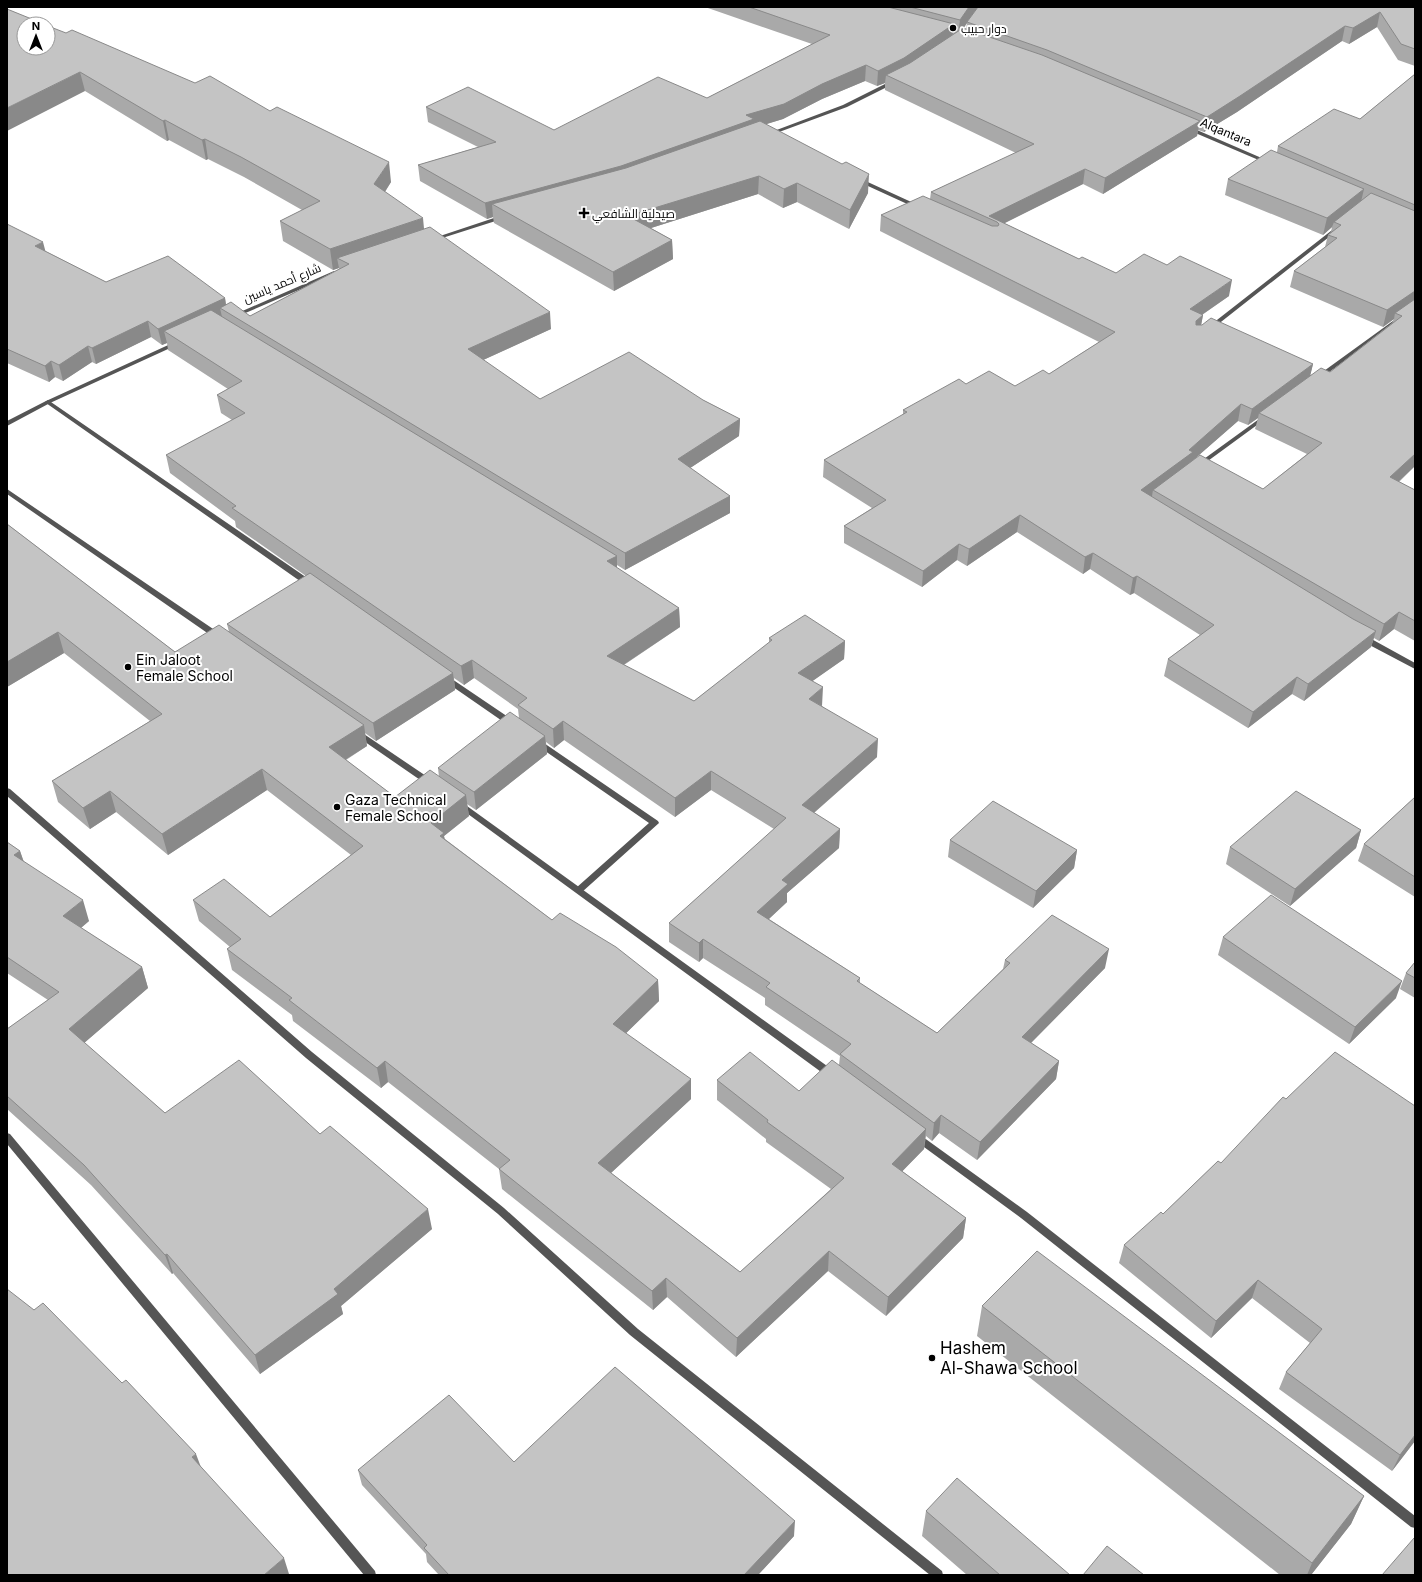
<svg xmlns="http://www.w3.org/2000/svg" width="1422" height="1582" font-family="Inter,Cairo,sans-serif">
	<rect width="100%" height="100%" fill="#fff"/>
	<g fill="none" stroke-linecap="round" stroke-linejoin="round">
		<!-- lane -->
		<path fill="#555" fill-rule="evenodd" d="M859 178 920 206 921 207 920 208H916L857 181V179Z
			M1336 227 1339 229 1338 230 1212 329H1208V327Z
			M48 400 313 582 314 584 313 586H307L46 403 45 402Z
			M446 675 514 721 515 723 514 725H508L443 680 442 678 443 676Z
			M538 739 658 821 659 823 582 892H576L575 890 576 888 649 823 535 744 534 742Z"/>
		<!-- street -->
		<path fill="#555" fill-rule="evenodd" d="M895 79 898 81 897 82 847 107 771 135 766 134 843 105Z
			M1186 127H1190L1273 163 1268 164 1186 129Z
			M503 215 505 216V218L436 240 434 241 431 239Z
			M334 271 337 273 336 274 236 317H232L231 316Z
			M1415 305V310L1321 378H1317V376Z
			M177 341 179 342V344L50 403 7 426V421L46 401Z
			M1266 414 1268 415V417L1201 466H1197V464Z
			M7 489 222 635 223 637 222 639H216L7 494Z
			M1360 636H1366L1415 663V669L1360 640 1359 638Z
			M358 730 432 780 433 782 432 784H426L355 735 354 733Z
			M7 788 10 789 312 1052 504 1208 638 1329 942 1571 943 1575H930L630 1335 498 1214 306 1058 7 796Z
			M460 801 834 1071 836 1074 834 1077 831 1078 828 1077 457 806 456 804Z
			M916 1132 1027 1212 1415 1516V1528L1411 1527 1021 1218 913 1139 911 1136 913 1133Z
			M7 1133 10 1134 375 1571 376 1575H364L7 1144Z"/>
	</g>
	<!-- wall -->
	<path fill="#a9a9a9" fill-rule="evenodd" d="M705 7H1415V66L1398 60 1377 27 1349 44 1342 41 1237 112 1204 132 1198 130 1197 136 1103 194 1083 184 1004 223 1079 259 1116 273 1229 296 1202 315H1203L1201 325 1313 364 1310 375 1330 372 1392 323 1394 319 1383 327 1290 287 1294 271 1325 247 1328 235 1331 232 1332 227 1323 235 1225 195 1228 179 1277 152 1278 146 1360 119 1415 74V466L1399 482 1415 490V641L1394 629 1379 641 1374 638 1371 647 1304 701 1292 694 1248 728 1164 676 1168 659 1200 635 1134 593 1130 595 1090 569 1083 574 1017 532 967 566 957 560 922 587 844 543V526L872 508 823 477 824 460 903 415V410L966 384 1015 386 1049 374 1099 342 880 231 881 215 930 199 931 192 1016 153 885 90V83L877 86 865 81 822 99 783 119 766 124 868 193 849 229 797 202 783 208 758 194 651 228 672 240 673 259 614 291 494 223 493 217 487 219 420 181 418 165 478 147 428 122 426 107 554 130 707 98 812 44ZM967 23 966 29 964 28ZM1258 418 1255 429 1307 454 1263 489 1191 463V462L1238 421 1248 425Z
		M7 9 391 182 385 192 424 229 551 329 483 360 540 399 703 400 740 419 739 436 690 468 730 496V513L625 570 617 565V568L679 608 680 627 624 665 694 701 769 643V638L845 641 844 659 812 681 822 706 877 757 814 813 840 829 839 848 787 893V902L769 919 860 978V983L937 1033 1003 969 1005 960 1105 968 1031 1043 1059 1061 1056 1079 977 1160 939 1133 932 1141 926 1136 924 1149 902 1171 966 1218 963 1238 886 1316 828 1271 736 1357 667 1297 653 1310 502 1189 499 1169 388 1082 381 1088 293 1021 292 1015 232 970 227 949 230 947 199 921 193 900 270 917 351 855 267 790 168 855 116 812 90 829 58 802 52 781 150 721 64 653 7 687V524L175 652 229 632 227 624 306 576 236 527 235 521 170 473 166 455 232 420 221 413 217 395 228 389 168 350 167 343 162 345 151 337 96 364 92 362 63 381 55 377 49 382 7 363V224L45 251 106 282 225 298 226 305 250 316 339 269V268L333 270 283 241 280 221 302 210 244 177 208 159 206 160 169 140 167 141 85 91ZM454 678 464 685 474 678 518 709 519 718 438 768 439 777 395 797 346 760 367 746 365 733 376 741 455 690ZM564 740 675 817 711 790 774 829 669 923V942L699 962 703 958 765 998V1005L840 1056 839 1065 799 1091 717 1080V1100L766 1139V1142L831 1189 740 1272 611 1173 691 1099 626 1033 659 1001 658 980 552 920 445 839 444 836 469 816 467 804 476 810 547 754 546 742 554 748Z
		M1415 797V897L1358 861 1364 844Z
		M1361 830 1356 848 1290 906 1226 864 1230 847Z
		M950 840 1077 850 1074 868 1033 908 948 857Z
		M7 842 20 851 24 862 89 921 81 928 142 967 148 988 84 1043 165 1113 320 1134 432 1229 341 1306 343 1314 260 1374 173 1273 172 1274 91 1185 7 1109V1029L48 1000 7 973Z
		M1223 937 1396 998 1349 1044 1218 955Z
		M1415 962V998L1400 989 1406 973Z
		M1218 1161 1415 1441 1392 1471 1279 1389 1286 1372 1310 1343 1252 1298 1211 1338 1119 1263 1124 1245 1163 1214Z
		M982 1306 1364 1496 1351 1524 1311 1575H1280L977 1336Z
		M514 1462 794 1536 758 1575H439L427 1562 426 1554 362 1485 358 1470Z
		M926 1511 1070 1575H967L922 1536Z"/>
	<!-- shaded-wall -->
	<path fill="#898989" d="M969 7H978L967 22V23L958 35 960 20Z
		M1380 12 1377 27 1349 44 1353 28Z
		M954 24 952 40 903 74 886 75 885 83 877 86 878 71Z
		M1345 26 1342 41 1237 112 1204 132 1207 117Z
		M866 65 865 81 822 99 783 119 754 128V135L492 204 493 217 487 219 485 203 746 115Z
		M80 72 85 91 7 131V108Z
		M165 120 169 140 167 141 163 121Z
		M1200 121 1197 136 1103 194 1105 178Z
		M205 139 208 159 206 160 202 140Z
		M389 162 391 182 377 204 374 184Z
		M1085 169 1083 184 999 226V224L997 222 989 216Z
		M869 174 868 193 849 229 850 210Z
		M759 176 758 194 629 235 628 216Z
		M797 183V202L783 208 784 189Z
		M1364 189 1360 206 1334 222 1332 227 1323 235 1327 218Z
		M423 218 425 239 349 264 337 258 339 268 333 270 330 249Z
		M672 240 673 259 614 291 613 272Z
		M43 242 47 257 35 246Z
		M1232 280 1229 296 1187 325 1190 309Z
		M1415 291V304L1395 313 1394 319 1383 327 1387 310Z
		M225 298 227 312 220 308 222 317 164 331 167 343 162 345 158 329Z
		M550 312 551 329 470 366 468 349Z
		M1203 315 1200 331 1193 337 1196 321Z
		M148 321 151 337 96 364 92 348Z
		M88 346 92 362 63 381 59 365Z
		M51 361 55 377 49 382 45 366Z
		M1313 364 1309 381 1259 413 1258 418 1248 425 1252 409Z
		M1241 404 1238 421 1191 462 1190 468 1153 490 1152 496 1138 507 1141 490 1189 450Z
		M740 419 739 436 678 476V459Z
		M1415 454V466L1385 494 1390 477Z
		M730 496V513L625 570V553Z
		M1020 515 1017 532 967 566 969 549Z
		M959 544 957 560 922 587 923 571Z
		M1093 553 1090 569 1083 574 1085 557Z
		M617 556V575L607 561Z
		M1137 576 1134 593 1130 595 1133 578Z
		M679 608 680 627 608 675 607 656Z
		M1399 612 1394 629 1379 641 1384 624Z
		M1376 631 1371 647 1304 701 1308 684Z
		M58 632 64 653 7 687V662Z
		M845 641 844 659 797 692 798 673Z
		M472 660 474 678 464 685 461 666Z
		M453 673 455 690 376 741 373 723Z
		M1297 677 1292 694 1248 728 1253 712Z
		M823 687 822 706 809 699Z
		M563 721 564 740 554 748 553 729Z
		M364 725 367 746 332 768 329 747Z
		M545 736 547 754 476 810 474 792Z
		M878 739 877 757 801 824 802 805Z
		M262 769 267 790 168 855 162 834Z
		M711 771V790L675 817V798Z
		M110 791 116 812 90 829 83 808Z
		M466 795 469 816 444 836 446 854 431 823Z
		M840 829 839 848 787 893V902L757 930V912L782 880Z
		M1361 830 1356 848 1290 906 1295 889Z
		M1077 850 1074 868 1033 908 1036 891Z
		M20 851 27 872 14 855Z
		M83 900 89 921 70 937 63 916Z
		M703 939V958L699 962V943Z
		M1109 949 1105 968 1019 1055 1022 1037Z
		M142 967 148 988 76 1050 69 1029Z
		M658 980 659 1001 615 1044 613 1024Z
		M1402 981 1396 998 1349 1044 1355 1027Z
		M385 1061 388 1082 381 1088 377 1068Z
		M1059 1061 1056 1079 977 1160 980 1142Z
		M691 1079V1099L600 1183 598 1163Z
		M941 1115 939 1133 932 1141 934 1123Z
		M926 1129 924 1149 890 1184 892 1164Z
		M428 1209 432 1229 341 1306 343 1314 260 1374 255 1355 334 1289Z
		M966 1218 963 1238 886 1316 888 1297Z
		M829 1251 828 1271 736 1357 737 1338Z
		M167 1254 173 1273 172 1274 165 1255Z
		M666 1278 667 1297 653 1310 652 1291Z
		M1258 1280 1252 1298 1211 1338 1216 1321Z
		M1415 1435V1441L1392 1471 1400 1455Z
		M196 1454 202 1470 192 1457Z
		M1364 1496 1351 1524 1311 1575H1307L1312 1563Z
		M795 1521 794 1536 758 1575H744Z
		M284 1558 289 1574 288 1575H264Z"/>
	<!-- building -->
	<path fill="#c4c4c4" stroke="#898989" d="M749 7H888L954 24 904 58 878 71 866 65 822 84 784 104 746 115 754 119 621 166 485 203 418 165 496 142 426 107 468 87 554 130 658 77 707 98 830 35Z
		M910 7H969L960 20Z
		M978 7H1415V49L1401 44 1380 12 1353 28 1345 26 1240 96 1207 117 1047 50 967 22Z
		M7 9 44 24H24V48H48V26L66 33 72 30 195 83 210 76 270 111 277 107 389 162 374 184 423 218 330 249 280 221 320 201 241 157 205 139 202 140 165 120 163 121 80 72 7 108Z
		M963 28 1042 55 1200 121 1105 178 1085 169 989 216 1079 259 1082 257 1116 273 1144 254 1167 265 1180 256 1232 280 1190 309 1203 315 1196 321V325H1202L1211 318 1313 364 1252 409 1241 404 1189 450 1193 452 1141 490 1353 619 1376 631 1308 684 1297 677 1253 712 1168 659 1214 625 1137 576 1133 578 1093 553 1085 557 1020 515 969 549 959 544 923 571 844 526 886 500 824 460 907 412 903 410 959 379 966 384 989 371 1015 386 1043 370 1049 374 1115 332 881 215 923 196 992 226H998L999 224 997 222 931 192 1034 144 886 75 910 63Z
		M1415 74V205L1278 146 1334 109 1360 119Z
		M760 121 842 164 846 162 869 174 850 210 797 183 784 189 759 176 628 216 672 240 613 272 492 204 626 168Z
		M1271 150 1364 189 1327 218 1228 179Z
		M1371 193 1415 211V291L1387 310 1294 271 1337 238 1328 235 1341 225 1334 222Z
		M7 224 43 242 35 246 106 282 168 256 225 298 158 329 148 321 92 348 88 346 59 365 51 361 45 366 7 349Z
		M430 227 550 312 468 349 540 399 629 352 703 400 740 419 678 459 730 496 625 553 220 308 231 302 250 316 349 264 337 258Z
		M1415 299V454L1390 477 1415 490V621L1399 612 1384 624 1153 490 1200 455 1263 489 1322 443 1259 413 1321 368 1330 372 1402 316 1395 313Z
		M211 310 617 556 607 561 679 608 607 656 694 701 772 640 769 638 805 615 845 641 798 673 823 687 809 699 878 739 802 805 840 829 782 880 788 884 757 912 860 978 857 981 937 1033 1010 963 1005 960 1052 915 1109 949 1022 1037 1059 1061 980 1142 941 1115 934 1123 840 1054 851 1044 766 987 770 983 703 939 699 943 669 923 786 818 711 771 675 798 563 721 553 729 518 705 527 698 472 660 461 666 232 508 236 506 166 455 245 413 217 395 242 381 164 331Z
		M7 524 175 652 219 625 364 725 329 747 395 797 430 770 466 795 431 823 444 833 440 836 552 920 560 913 616 947 658 980 613 1024 691 1079 598 1163 740 1272 844 1178 767 1122 768 1120 717 1080 750 1052 799 1091 832 1060 926 1129 892 1164 966 1218 888 1297 829 1251 737 1338 666 1278 652 1291 499 1169 510 1160 385 1061 377 1068 289 1000 292 998 227 949 241 939 193 900 224 879 270 917 363 846 262 769 162 834 110 791 83 808 52 781 162 714 58 632 7 662Z
		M310 573 453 673 373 723 227 624Z
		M510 712 545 736 474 792 438 768Z
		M1296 791 1361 830 1295 889 1230 847Z
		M1415 797V877L1364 844Z
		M993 801 1077 850 1036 891 950 840Z
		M7 842 20 851 14 855 83 900 63 916 142 967 69 1029 165 1113 239 1060 320 1134 330 1126 428 1209 334 1289 338 1294 255 1355 167 1254 165 1255 84 1165 7 1096V1029L59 992 7 957Z
		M1271 895 1402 981 1355 1027 1223 937Z
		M1415 962V978L1406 973Z
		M1335 1052 1415 1106V1435L1400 1455 1286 1372 1322 1329 1258 1280 1216 1321 1124 1245 1161 1212 1163 1214 1218 1161 1221 1163 1283 1097 1286 1099Z
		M1037 1251 1364 1496 1312 1563 982 1306Z
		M7 1289 34 1310 43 1303 122 1383 126 1380 196 1454 192 1457 284 1558 264 1575H7Z
		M615 1367 795 1521 744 1575H449L424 1548 427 1545 358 1470 449 1395 514 1462Z
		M957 1478 1070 1575H1016L1015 1574 1014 1575H1000L926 1511Z
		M1414 1538H1415V1575H1382Z
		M1107 1546 1144 1575H1083Z"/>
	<!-- markers -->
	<g fill="#000" stroke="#fff" stroke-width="1.5">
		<circle cx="953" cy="28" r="4"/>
		<path d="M582 207h4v4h4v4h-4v4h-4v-4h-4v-4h4z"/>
		<circle cx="128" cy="667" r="4"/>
		<circle cx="337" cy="807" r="4"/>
		<circle cx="932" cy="1358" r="4"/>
	</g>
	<g text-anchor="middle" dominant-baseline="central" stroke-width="4" stroke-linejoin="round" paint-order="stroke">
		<!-- far-poi labels -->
		<g font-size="12" fill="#000" stroke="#fff" text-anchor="start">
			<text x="961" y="28">دوار حبيب</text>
			<text x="592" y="213">صيدلية الشافعي</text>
		</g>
		<!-- far-street labels -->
		<g font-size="12" fill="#000" stroke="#fff">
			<text transform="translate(1226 132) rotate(23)">Alqantara</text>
			<text transform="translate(282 283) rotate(-23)">شارع أحمد ياسين</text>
		</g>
		<!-- poi labels -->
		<g font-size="14" fill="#000" stroke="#fff" text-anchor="start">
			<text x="136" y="659">Ein Jaloot<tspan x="136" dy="16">Female School</tspan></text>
			<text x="345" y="799">Gaza Technical<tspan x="345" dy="16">Female School</tspan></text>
		</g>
		<!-- near-poi labels -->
		<g font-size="17" fill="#000" stroke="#fff" text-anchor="start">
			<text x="940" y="1348">Hashem<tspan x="940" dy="20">Al-Shawa School</tspan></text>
		</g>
	</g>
	<!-- border -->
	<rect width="1422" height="1582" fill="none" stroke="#000000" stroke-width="16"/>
	<!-- north arrow -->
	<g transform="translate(36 36)"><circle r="19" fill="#ffffff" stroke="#999999"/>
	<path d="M0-3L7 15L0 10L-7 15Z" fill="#000000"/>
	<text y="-6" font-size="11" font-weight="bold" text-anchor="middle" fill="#000000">N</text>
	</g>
</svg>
